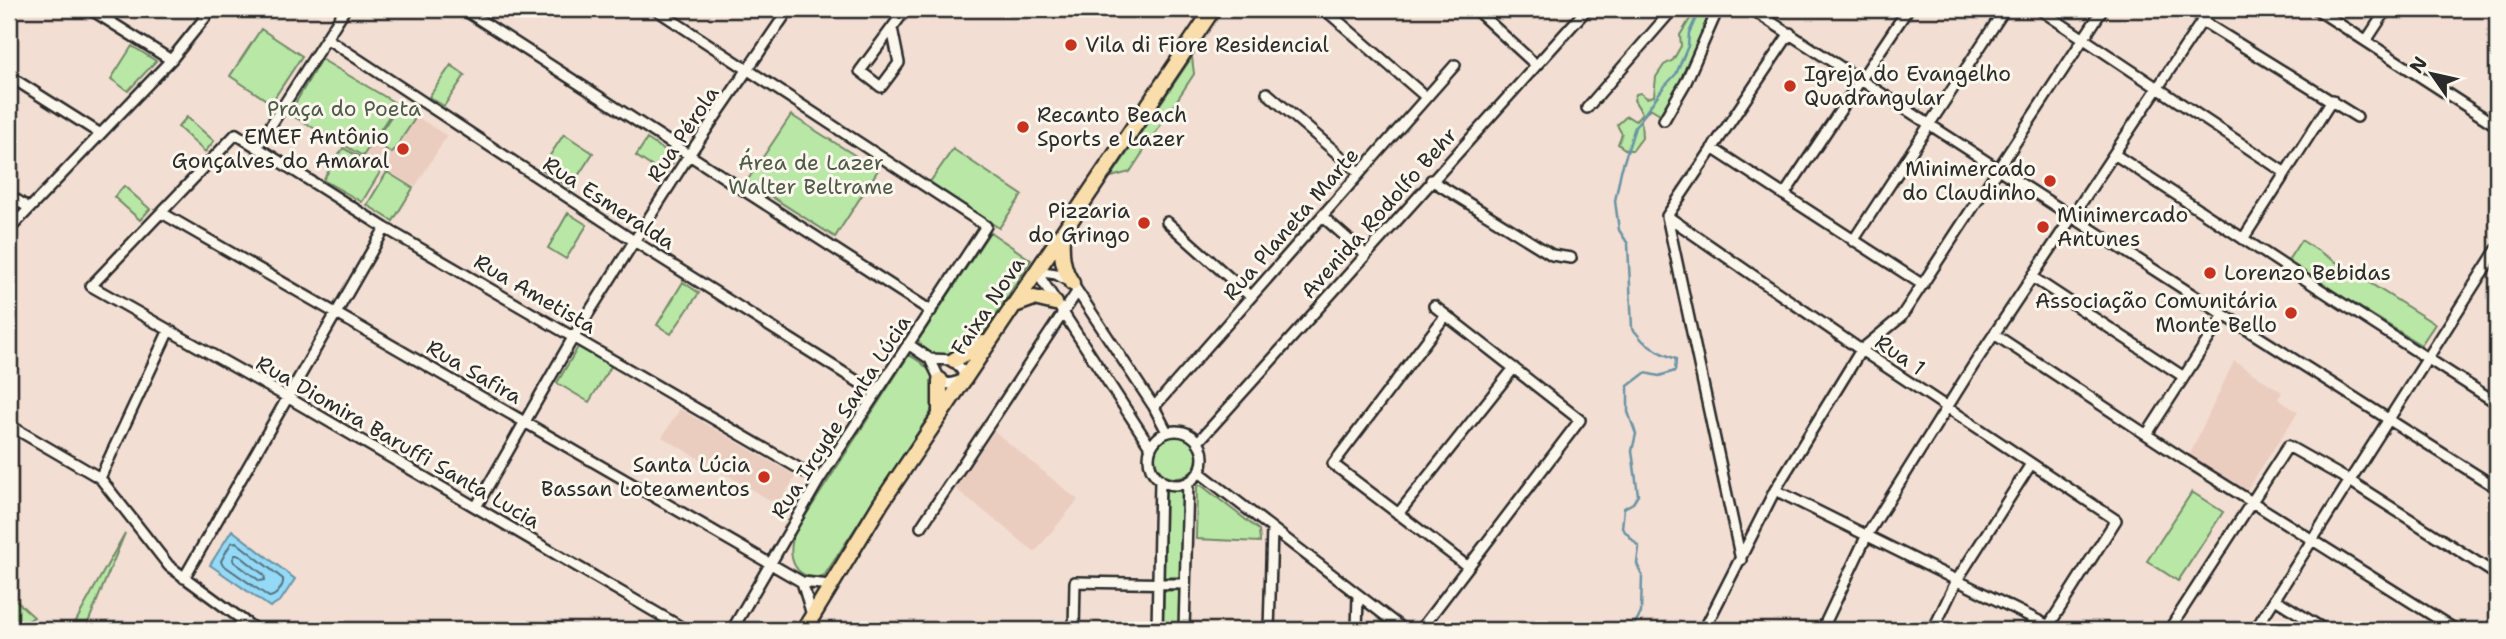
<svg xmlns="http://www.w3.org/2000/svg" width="2506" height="639" font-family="'Shantell Sans',sans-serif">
	<rect width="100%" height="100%" fill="#f2ded2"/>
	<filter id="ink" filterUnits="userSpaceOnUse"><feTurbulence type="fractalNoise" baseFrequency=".0143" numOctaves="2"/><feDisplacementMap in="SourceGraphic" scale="14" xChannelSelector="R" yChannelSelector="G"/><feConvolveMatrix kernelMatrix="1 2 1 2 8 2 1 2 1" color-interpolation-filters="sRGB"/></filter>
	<g filter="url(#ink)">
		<!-- built -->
		<path fill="#ebcdc0" d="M397 104 447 136 415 187 363 156Z
			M2234 361 2282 392 2278 399 2298 412 2246 491 2189 456Z
			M680 409 796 476 778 505 662 437Z
			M994 431 1078 500 1035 552 955 488Z"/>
		<!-- green -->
		<path fill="#b8e7a6" stroke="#728968" stroke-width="2" d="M1696 9H1702L1699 15 1707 19 1686 73 1660 114 1650 108 1641 119 1642 138 1633 150H1626L1618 144 1622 134 1617 125 1627 116 1635 121 1642 113 1634 100 1636 94 1640 93 1647 98 1654 96 1656 77 1664 65 1673 60 1681 46 1680 35Z
			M261 29 302 56 271 103 230 76Z
			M132 46 156 61 128 91 111 79Z
			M1192 57 1194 74 1130 172 1111 177Z
			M321 59 397 104 363 156 289 114Z
			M451 65 465 75 444 106 429 97Z
			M396 109 414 120 392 153 374 142Z
			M791 115 878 170 835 237 747 181Z
			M187 117 214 141 205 152 178 127Z
			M564 134 593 153 570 188 541 169Z
			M647 139 676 158 665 175 636 156Z
			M343 148 382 169 362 202 323 180Z
			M953 149 1022 195 999 228 930 182Z
			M387 172 413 188 393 221 367 205Z
			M124 186 150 209 140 220 114 197Z
			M568 213 587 225 566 259 548 248Z
			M990 232 1031 260 981 338C963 355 935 365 918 341Z
			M2301 240 2435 324 2421 345 2287 262Z
			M683 282 699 293 671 334 657 325Z
			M578 347 612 365 589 402 557 383Z
			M909 355C937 370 941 385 930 414L824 576C794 582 786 557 795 532Z
			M1155 457a21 21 0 1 1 42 0a21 21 0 1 1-42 0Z
			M1201 485 1259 530 1260 542 1196 539 1197 486Z
			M1166 490H1182L1181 577 1164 578Z
			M2192 492 2223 512 2178 581 2147 561Z
			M125 533 85 630H71Z
			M1180 590 1179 630H1163L1164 591Z
			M9 594 34 617 14 630H9Z"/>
		<!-- water -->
		<path fill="#94d9f6" stroke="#6a93a5" stroke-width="2" d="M232 530 295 579 281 600 270 607 210 565Z"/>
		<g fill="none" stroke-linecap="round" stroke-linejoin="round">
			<!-- shore -->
			<path stroke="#55717c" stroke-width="2" d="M236 542 283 579C284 586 276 597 269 597L222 564 221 561 231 543Z
				M235 555H239L264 575 265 580 260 581 234 562 233 559Z"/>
			<!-- stream -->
			<path stroke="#6a93a5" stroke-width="2.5" d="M9 622 16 630
				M1631 630 1641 613 1642 575 1637 564 1639 547 1622 528 1624 508 1633 503 1638 495 1632 451 1636 434 1628 412V386L1645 373 1659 376 1675 371 1676 359 1661 353 1643 341 1632 328 1628 244 1619 230 1615 201 1621 171 1635 127 1663 88 1676 74 1688 46 1689 33 1700 9"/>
			<defs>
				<path id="minor" d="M90 9 171 60
					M463 9 931 311
					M655 9 986 226 819 480 732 630
					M1475 9 1536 65
					M1751 9 2224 315 2497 488
					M2039 9 2284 172
					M2316 9 2497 126
					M1330 14 1426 97
					M2202 21 2357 117
					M892 28 899 63 881 87 860 71 906 9
					M326 38 634 241 876 393
					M2366 41 2387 9
					M9 76 99 133
					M1267 93 1360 173
					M1587 108 1673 9
					M1664 120 1686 82 1718 9
					M257 147 345 9
					M1712 148 1923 285
					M2114 154 2332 297 2497 403
					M1431 180 1552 255 1571 258
					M9 195 29 208
					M1784 195 1908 9
					M162 213 802 582 830 585
					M1322 216 1365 254
					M1667 216 1861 350 2116 520 2046 630
					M1167 222 1251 297
					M9 230 171 60 212 9
					M2243 239 2332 100
					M1853 241 2005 9
					M1036 271 1056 274 1072 283 1154 407 1167 432
					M1036 271 1151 448
					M2032 277 2184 377
					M1446 315 1333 464 1467 566
					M1994 334 2185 460 2456 630
					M908 344 930 359 940 380 949 384 963 380V372L954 360 930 359
					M1154 407 1455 65
					M9 425 100 478 169 566 256 630
					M1149 458a27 27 0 1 1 54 0a27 27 0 1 1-54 0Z
					M2147 434 2224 315
					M1198 442 1587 9
					M1199 472 1404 630
					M100 478 169 330
					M1775 490 2057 630
					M476 507 574 336 689 155 789 9
					M1398 514 1514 368
					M921 527 1077 292
					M1741 560 1667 216 1790 33
					M184 578 385 228
					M802 582 812 615
					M2275 599 2325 630
					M686 630 287 397 91 286 236 134 385 228 819 480
					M1074 630 1075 582 1185 584
					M1157 630 1160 479
					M1184 630 1188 482
					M1269 630 1272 529
					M1357 630 1358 595
					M1420 630 1580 420 1434 306
					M1704 630 1775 490 1861 350 1901 317 2103 9
					M1822 630 1867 535 1973 366 2210 9
					M1933 630 1957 580 2031 464
					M2169 630 2288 446 2350 481 2497 575
					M2255 630 2497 249"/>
				<path id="highway" d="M1062 235C1061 253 1062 268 1072 283
					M1012 306 1034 298 1055 303
					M954 360 983 343
					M940 413V380
					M804 630 881 503 1213 9"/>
			</defs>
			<!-- minor casing -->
			<use href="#minor" stroke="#2b2b2b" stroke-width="14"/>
			<!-- highway casing -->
			<use href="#highway" stroke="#2b2b2b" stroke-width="19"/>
			<!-- minor -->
			<use href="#minor" stroke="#fbf7ec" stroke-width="9"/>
			<!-- highway -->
			<use href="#highway" stroke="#f9deab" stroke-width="14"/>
		</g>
	</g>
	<!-- markers -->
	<g fill="#c8321e" stroke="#fbf7ec" stroke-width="2.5">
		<circle cx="1071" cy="45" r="7"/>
		<circle cx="1790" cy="86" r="7"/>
		<circle cx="1023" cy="127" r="7"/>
		<circle cx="403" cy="149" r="7"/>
		<circle cx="2050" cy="181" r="7"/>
		<circle cx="1144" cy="223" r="7"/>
		<circle cx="2043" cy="227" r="7"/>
		<circle cx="2210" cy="273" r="7"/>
		<circle cx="2291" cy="313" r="7"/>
		<circle cx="764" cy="477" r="7"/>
	</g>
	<g text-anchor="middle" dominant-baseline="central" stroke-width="6" stroke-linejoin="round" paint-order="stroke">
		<!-- poi labels -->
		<g font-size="21" fill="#2b2b2b" stroke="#fbf7ec" text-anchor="start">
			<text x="1085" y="45">Vila di Fiore Residencial</text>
			<text x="1804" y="74">Igreja do Evangelho<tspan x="1804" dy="24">Quadrangular</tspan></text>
			<text x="1037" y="115">Recanto Beach<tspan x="1037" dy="24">Sports e Lazer</tspan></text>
			<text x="389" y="137" text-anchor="end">EMEF Antônio<tspan x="389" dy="24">Gonçalves do Amaral</tspan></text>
			<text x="2036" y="169" text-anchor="end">Minimercado<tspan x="2036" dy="24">do Claudinho</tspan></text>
			<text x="1130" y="211" text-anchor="end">Pizzaria<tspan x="1130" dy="24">do Gringo</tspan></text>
			<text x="2057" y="215">Minimercado<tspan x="2057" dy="24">Antunes</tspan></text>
			<text x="2224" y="273">Lorenzo Bebidas</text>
			<text x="2277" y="301" text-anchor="end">Associação Comunitária<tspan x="2277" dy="24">Monte Bello</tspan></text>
			<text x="750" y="465" text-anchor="end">Santa Lúcia<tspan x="750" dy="24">Bassan Loteamentos</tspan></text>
		</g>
		<!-- park labels -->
		<g font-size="21" fill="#4e5a4a" stroke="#fbf7ec">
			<text x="344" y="109">Praça do Poeta</text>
			<text x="811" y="163">Área de Lazer<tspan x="811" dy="24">Walter Beltrame</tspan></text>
		</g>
		<!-- street labels -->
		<g font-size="21" fill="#2b2b2b" stroke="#fbf7ec">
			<text transform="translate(683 134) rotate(-56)">Rua Pérola</text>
			<text transform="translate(609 203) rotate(33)">Rua Esmeralda</text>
			<text transform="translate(1379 213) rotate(-48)">Avenida Rodolfo Behr</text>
			<text transform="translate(1291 224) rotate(-49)">Rua Planeta Marte</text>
			<text transform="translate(535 294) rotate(30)">Rua Ametista</text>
			<text transform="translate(988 306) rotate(-56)">Faixa Nova</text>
			<text transform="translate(1900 355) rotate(34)">Rua 1</text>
			<text transform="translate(474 372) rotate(30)">Rua Safira</text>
			<text transform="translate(841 417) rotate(-57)">Rua Ircyde Santa Lúcia</text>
			<text transform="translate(398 442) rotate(30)">Rua Diomira Baruffi Santa Lucia</text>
		</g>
	</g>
	<!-- margin -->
	<rect width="2506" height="639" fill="none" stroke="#fbf7ec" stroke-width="35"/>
	<rect x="18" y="18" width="2471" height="604" fill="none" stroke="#2b2b2b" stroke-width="2.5" filter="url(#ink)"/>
	<!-- north arrow -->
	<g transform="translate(2432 74) rotate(304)" stroke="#fbf7ec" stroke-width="5" paint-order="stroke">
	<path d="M0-5L12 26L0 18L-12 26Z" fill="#2b2b2b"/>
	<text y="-10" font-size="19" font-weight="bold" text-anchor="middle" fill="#2b2b2b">N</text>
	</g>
</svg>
